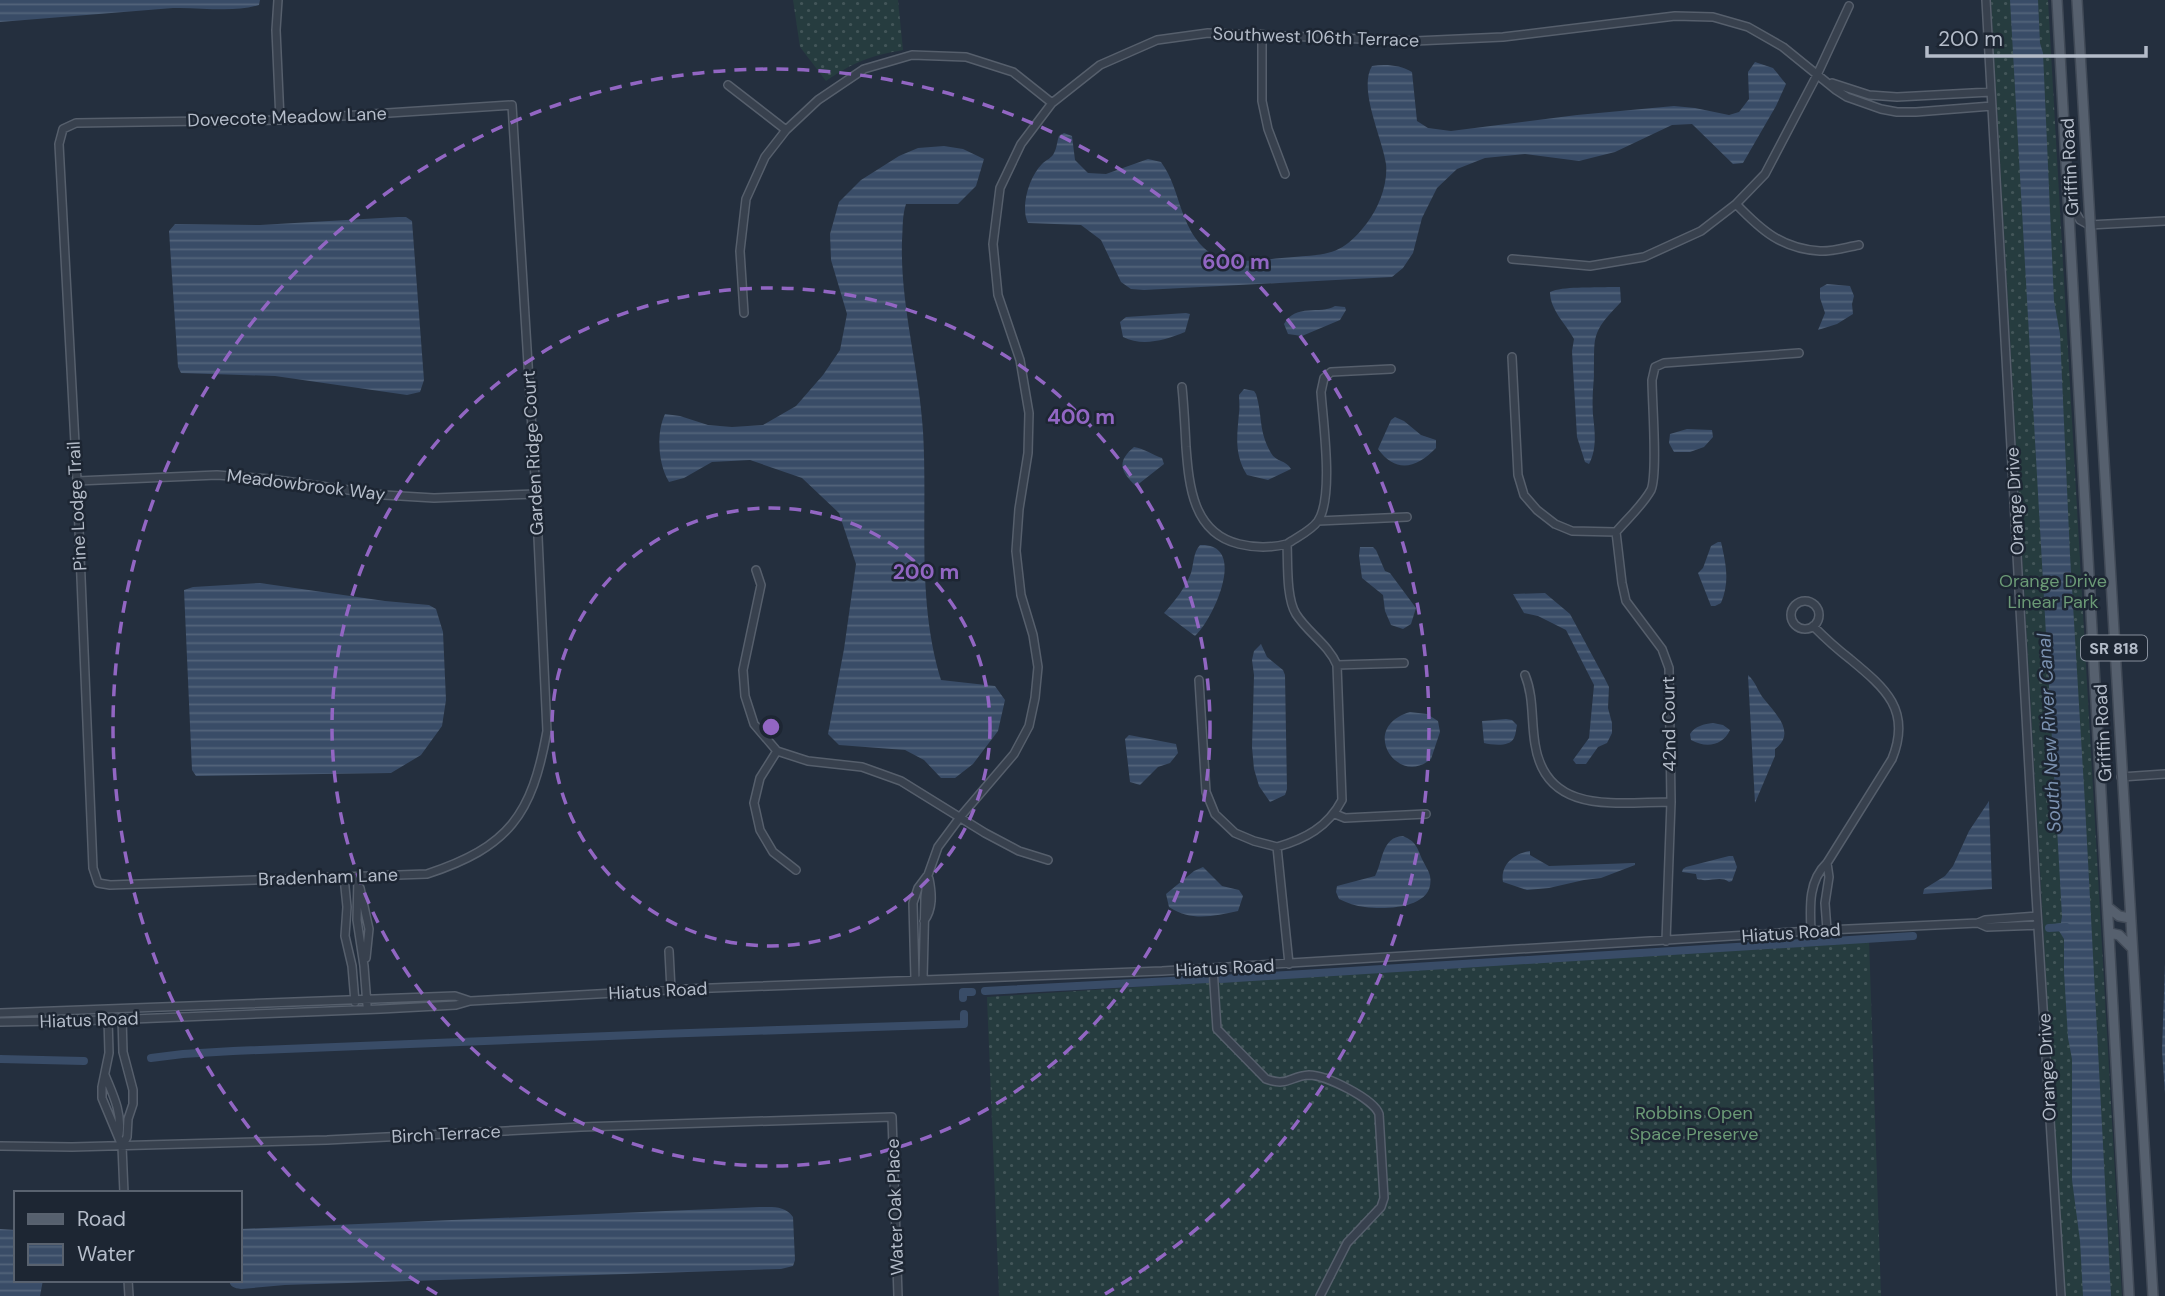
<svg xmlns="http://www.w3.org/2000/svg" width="2165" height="1296" font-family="'DM Sans',sans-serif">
	<defs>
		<pattern id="grass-dots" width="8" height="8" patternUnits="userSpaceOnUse" patternTransform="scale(1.75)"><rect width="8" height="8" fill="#263c3f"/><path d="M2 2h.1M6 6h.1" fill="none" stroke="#435659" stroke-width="1.8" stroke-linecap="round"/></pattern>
		<pattern id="water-rules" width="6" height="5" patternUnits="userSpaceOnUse" patternTransform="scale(1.75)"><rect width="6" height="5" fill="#394c67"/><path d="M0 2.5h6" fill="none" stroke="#53647b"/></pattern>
	</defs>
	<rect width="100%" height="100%" fill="#242f3e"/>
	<!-- grass -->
	<path fill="url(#grass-dots)" d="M793 0H898L903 50C869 56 854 62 826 81L800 47Z
		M1991 0H2048L2122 1296H2064Z
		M1869 939 1881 1296H999L987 997Z"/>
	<!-- water -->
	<path fill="url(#water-rules)" d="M0 0H260L259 5C233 13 200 7 173 8L0 22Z
		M2010 0H2038L2040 43 2043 53 2054 301 2060 334 2070 555 2085 804 2111 1296H2083L2080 1241 2072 1180V1059L2068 1038 2064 972V939L2059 931H2056L2055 924 2061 923 2062 916Z
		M1755 62 1773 68 1786 84 1776 106 1743 163 1733 164 1692 124 1672 125 1615 152 1579 161 1525 154 1485 158 1457 169 1437 188 1422 218 1413 253 1403 268 1392 277 1144 290 1131 289 1121 282 1101 240 1081 225 1028 223C1020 207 1029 177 1042 164 1046 160 1052 158 1054 153 1057 148 1057 141 1059 136L1064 133 1072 136 1075 160 1088 173 1106 174 1148 159 1161 162C1172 177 1176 194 1182 211 1205 274 1238 261 1294 257 1331 254 1343 254 1367 223 1379 207 1388 184 1386 164 1382 137 1358 89 1372 66 1386 64 1400 65 1412 72L1417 121 1428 128 1451 131 1577 115 1674 106 1695 108 1729 115 1739 112 1749 99 1748 72Z
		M944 146 963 149 984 159 976 186 958 204H906C902 216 903 228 902 241 900 305 919 367 923 431 928 515 916 599 941 680L995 686 1005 700 998 731 973 764 955 778H941L924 760 905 750 839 745 828 734 844 649 856 564 839 513 802 478 750 460 712 462 684 478 669 482C658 464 656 433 665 414L680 416 708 425 732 427 763 425 796 406 823 375 840 350 847 314 831 260 830 234 839 202 861 180 899 156 918 148Z
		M398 217H406L412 221 424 380 420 392 407 395 275 376 181 373 178 367 169 231 175 224 260 225Z
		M1827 284 1850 286 1854 296 1852 304 1853 314 1837 324 1818 330 1825 313 1820 298V288Z
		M1608 287H1620L1621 302C1590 334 1595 335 1594 376 1593 389 1592 402 1593 415 1595 432 1597 449 1589 464L1585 462 1577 437 1572 351 1574 339C1566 324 1550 310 1550 292 1563 286 1592 288 1608 287Z
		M1335 306 1345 307 1346 310 1340 320 1302 336 1288 334 1284 324C1296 303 1320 315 1335 306Z
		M1186 313 1190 314 1185 332C1165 340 1143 347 1123 337L1120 322 1126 317Z
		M1244 389 1254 391 1256 394C1263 417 1258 430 1271 453 1276 462 1286 460 1291 469L1268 480 1247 475C1234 454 1237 436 1239 413 1240 407 1239 401 1239 395Z
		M1395 417 1404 421 1421 435 1436 440V448C1417 468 1396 474 1378 449L1391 420Z
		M1687 429 1712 430 1713 437 1704 447 1690 452H1674L1669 443 1670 434Z
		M1134 447C1143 448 1153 455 1162 458L1164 464 1136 486C1121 472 1116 462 1134 447Z
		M1718 542H1721C1726 564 1730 582 1721 603L1715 606H1711L1698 573 1703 568 1711 546Z
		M1200 545C1249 543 1213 620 1195 636L1164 613C1175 601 1185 588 1191 573 1194 563 1193 553 1200 545Z
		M1360 547H1373L1376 550 1385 571 1390 573 1416 608 1411 624 1403 629 1391 625 1385 611 1383 595 1362 578 1359 556Z
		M260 583 385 601 429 605 436 609 443 632 446 700 442 726 421 755 391 773 196 776 192 770 184 590 193 587Z
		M1545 593 1570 614 1605 679 1609 687 1608 708 1612 723V733L1607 743 1598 747 1586 764H1576L1573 760 1589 738 1594 685 1566 630 1538 616 1524 613 1513 594Z
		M1261 644 1267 657 1283 670 1285 675 1287 789 1285 795 1270 802 1259 786 1254 769 1252 747 1254 675 1252 660 1254 651Z
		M1748 675C1756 682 1758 692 1764 699 1775 713 1797 733 1775 749V756L1755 803Z
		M1410 712 1427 714 1438 721 1440 732 1431 759C1397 788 1358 727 1410 712Z
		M1506 719 1512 720 1517 725C1516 729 1516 734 1514 738 1510 747 1493 745 1484 743L1482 721Z
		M1713 723 1723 725 1730 730C1723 745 1707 749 1691 740L1690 734C1695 726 1704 724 1713 723Z
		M1129 735 1176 744 1178 753 1170 763 1158 767 1140 785 1130 782 1125 739Z
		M1989 801 1992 889 1923 894 1924 889 1945 876 1953 866 1969 831Z
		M1403 836C1417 842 1417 848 1423 861 1425 865 1429 871 1430 876 1436 908 1387 910 1365 907 1356 906 1347 903 1339 899L1336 892 1337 886 1375 876C1383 862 1381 837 1403 836Z
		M1530 851V855L1549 866 1635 863V865L1601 878 1584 880 1549 888 1527 890 1503 882C1500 865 1514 853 1530 851Z
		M1729 856H1733L1737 867 1732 881 1729 882C1720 875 1709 883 1697 879L1696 874 1682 872 1683 869 1686 867Z
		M1203 867 1222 886 1239 890 1243 896 1238 911C1214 916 1192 922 1169 907L1166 894 1194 871Z
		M2165 963V1094L2162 1051Z
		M759 1207C771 1207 785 1205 793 1217L795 1260 793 1266 781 1269 285 1285 241 1289C234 1288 230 1287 229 1280H240V1229Z
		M0 1229 16 1230V1280H43L40 1296H0Z"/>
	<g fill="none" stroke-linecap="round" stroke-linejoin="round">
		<!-- canal -->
		<path stroke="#394c67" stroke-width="8" d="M2049 928 2066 927
			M1221 979 1913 936
			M985 991 1208 979
			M963 998V992H972
			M151 1058 183 1054 233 1051 659 1034 964 1024V1014
			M0 1059 84 1061"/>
		<defs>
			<path id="minor" d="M278 0 276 30 280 120
				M1986 0 2036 895 2061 1296
				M1262 34V101L1268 129 1285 174
				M1832 83 1869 95 1897 97 1991 92
				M728 85 786 130
				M512 105 536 494 547 731C532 815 509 847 427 874L110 885 98 883 93 868 77 481 59 144 63 129 76 123 280 120Z
				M2069 201 2080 220 2089 225 2165 221
				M1736 204C1761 230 1782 249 1820 251 1832 252 1847 247 1859 245
				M1512 259 1590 266 1644 257 1701 231 1736 204 1765 174 1817 75 1849 6
				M744 313 740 251 746 199 765 157 786 130 818 100 864 69 912 55 966 57 1013 72 1052 103
				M1512 357 1518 475 1524 495 1537 510 1555 524 1572 531 1616 532
				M1182 387C1184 407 1185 427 1186 447 1189 486 1193 533 1239 544 1255 548 1271 548 1287 544
				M77 481 217 475 270 479 384 495 434 498 536 494
				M1318 521 1407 517
				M756 570 761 585 743 670 745 696 754 724 777 751
				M1791 615a14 14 0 1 1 28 0a14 14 0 1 1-28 0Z
				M1337 665 1404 663
				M1525 675C1534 697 1531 720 1535 744 1546 816 1617 802 1671 802
				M1199 680 1206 792 1215 814 1235 833 1254 841 1277 847
				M777 751 808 761 862 767 901 781 985 833 1019 851 1048 860
				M777 751 760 778 754 803 760 830 773 852 796 870
				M2121 777 2165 774
				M1335 814 1345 818 1426 814
				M1277 847C1305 839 1328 827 1342 800L1337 665C1328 644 1308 633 1296 614 1286 598 1288 563 1287 544 1297 537 1311 531 1318 521 1334 497 1323 422 1321 392L1324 378 1331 372 1391 369
				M1277 847 1289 964
				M1827 863 1829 877 1825 903 1827 930
				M344 877 347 907 345 936 352 966 355 1002
				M358 877 357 920 364 966 367 1005
				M360 888 369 929 366 958
				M924 921C933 909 932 894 929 879
				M1978 923 1987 927 2038 925
				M1811 931C1810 907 1808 881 1827 863L1892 759C1912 710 1885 688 1850 659 1837 649 1825 638 1813 626
				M1666 941 1671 802 1669 668 1662 649 1626 601 1622 583 1616 532C1628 518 1642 506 1651 490 1658 474 1652 402 1652 380L1655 367 1664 363 1799 353
				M669 951 671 990
				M1213 968 1217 1029 1266 1079C1288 1087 1290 1076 1309 1075 1326 1075 1374 1099 1379 1114L1384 1198 1381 1207 1347 1243 1320 1296
				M915 979 913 903 918 888 927 876
				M923 979 925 897 928 875 938 847 961 816 1014 754 1029 726 1035 698 1038 667 1033 635 1021 595 1016 551 1019 509 1028 453 1029 413 1020 360 998 295 993 244 1000 188 1021 144 1052 103 1100 65 1157 40 1208 33 1415 41 1503 37 1675 16 1713 17 1748 27 1783 47 1836 90 1847 97 1881 109 1897 112H1916L1992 106
				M0 1013 455 996 470 1001
				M108 1017 109 1053 102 1087V1098L122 1146 124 1193
				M0 1022 108 1020 381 1009 456 1005 470 1001 686 989 1162 971 1827 930 1978 923 1985 920 2037 916
				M105 1075C113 1095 122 1112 119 1134
				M0 1146 72 1147 327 1140 581 1127 892 1117 898 1296
				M122 1146 127 1137 128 1119 133 1104V1090L123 1052 122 1017
				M128 1280 129 1296"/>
			<path id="major" d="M2057 0 2129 1296
				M2077 0 2153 1296
				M2109 908 2119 916 2130 918
				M2110 933 2119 935 2132 948"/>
		</defs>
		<!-- minor casing -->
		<use href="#minor" stroke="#565f6c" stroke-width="10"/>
		<!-- major casing -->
		<use href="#major" stroke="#414a57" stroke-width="12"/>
		<!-- minor -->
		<use href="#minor" stroke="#38414e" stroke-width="7"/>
		<!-- major -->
		<use href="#major" stroke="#56606e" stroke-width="9"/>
	</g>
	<!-- distance rings -->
	<g fill="none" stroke="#9266c3" stroke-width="3.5" stroke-dasharray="12 9">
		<circle cx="771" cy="727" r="219"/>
		<circle cx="771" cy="727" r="439"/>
		<path d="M437 1294A658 658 0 1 1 1105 1294"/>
	</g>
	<g text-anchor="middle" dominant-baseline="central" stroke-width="5" stroke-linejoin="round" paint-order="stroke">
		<!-- shield labels -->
		<rect fill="#1d2633" stroke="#878f9c" stroke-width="2" x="2081" y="635.5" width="66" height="25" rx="5"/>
		<g font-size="16" font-weight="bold" fill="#b4bcc9">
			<text x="2114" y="648">SR 818</text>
		</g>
		<!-- street labels -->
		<g font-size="18" fill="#b4bcc9" stroke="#1d2633">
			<text transform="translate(1316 37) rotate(2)">Southwest 106th Terrace</text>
			<text transform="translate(287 117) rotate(-2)">Dovecote Meadow Lane</text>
			<text transform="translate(2070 167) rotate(-93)">Griffin Road</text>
			<text transform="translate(533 453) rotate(-93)">Garden Ridge Court</text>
			<text transform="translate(306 485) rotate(7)">Meadowbrook Way</text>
			<text transform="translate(2015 501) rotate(-93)">Orange Drive</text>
			<text transform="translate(77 506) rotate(-93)">Pine Lodge Trail</text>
			<text transform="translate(1669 724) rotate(-91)">42nd Court</text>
			<text transform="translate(2103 733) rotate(-93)">Griffin Road</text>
			<text transform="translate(328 877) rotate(-2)">Bradenham Lane</text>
			<text transform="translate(1791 933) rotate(-4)">Hiatus Road</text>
			<text transform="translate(1225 968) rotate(-3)">Hiatus Road</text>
			<text transform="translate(658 991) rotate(-3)">Hiatus Road</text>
			<text transform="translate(89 1020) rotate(-2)">Hiatus Road</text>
			<text transform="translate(2047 1067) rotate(-93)">Orange Drive</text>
			<text transform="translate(446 1134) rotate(-3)">Birch Terrace</text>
			<text transform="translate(895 1207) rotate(-92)">Water Oak Place</text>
		</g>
		<!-- park labels -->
		<g font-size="18" fill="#6b9a76" stroke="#1d2633">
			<text x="2053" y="581">Orange Drive<tspan x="2053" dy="21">Linear Park</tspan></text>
			<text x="1694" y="1113">Robbins Open<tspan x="1694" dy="21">Space Preserve</tspan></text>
		</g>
		<!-- water labels -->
		<g font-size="19" font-style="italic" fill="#7c92b1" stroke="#1d2633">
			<text transform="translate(2049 733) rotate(-93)">South New River Canal</text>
		</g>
	</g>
	<circle cx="771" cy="727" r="10" fill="#9266c3" stroke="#1d2633" stroke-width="3.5"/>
	<g font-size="21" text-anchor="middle" font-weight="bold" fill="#9266c3" stroke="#1d2633" stroke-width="5" stroke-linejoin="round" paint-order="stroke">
		<text x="1236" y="269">600 m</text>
		<text x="1081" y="424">400 m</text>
		<text x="926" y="579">200 m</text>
	</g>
	<!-- legend -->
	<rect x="14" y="1191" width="228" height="91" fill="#1d2633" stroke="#59626f" stroke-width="2"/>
	<rect x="28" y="1214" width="35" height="10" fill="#56606e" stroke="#59626f" stroke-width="2"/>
	<text x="77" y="1226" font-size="21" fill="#b4bcc9">Road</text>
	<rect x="28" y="1244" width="35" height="21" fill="url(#water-rules)" stroke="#59626f" stroke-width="2"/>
	<text x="77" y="1261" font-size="21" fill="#b4bcc9">Water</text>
	<!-- scale -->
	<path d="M1927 46v10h219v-10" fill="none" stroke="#b4bcc9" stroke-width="3.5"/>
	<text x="1938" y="46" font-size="21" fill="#b4bcc9" stroke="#1d2633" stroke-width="5" paint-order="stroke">200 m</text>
</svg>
